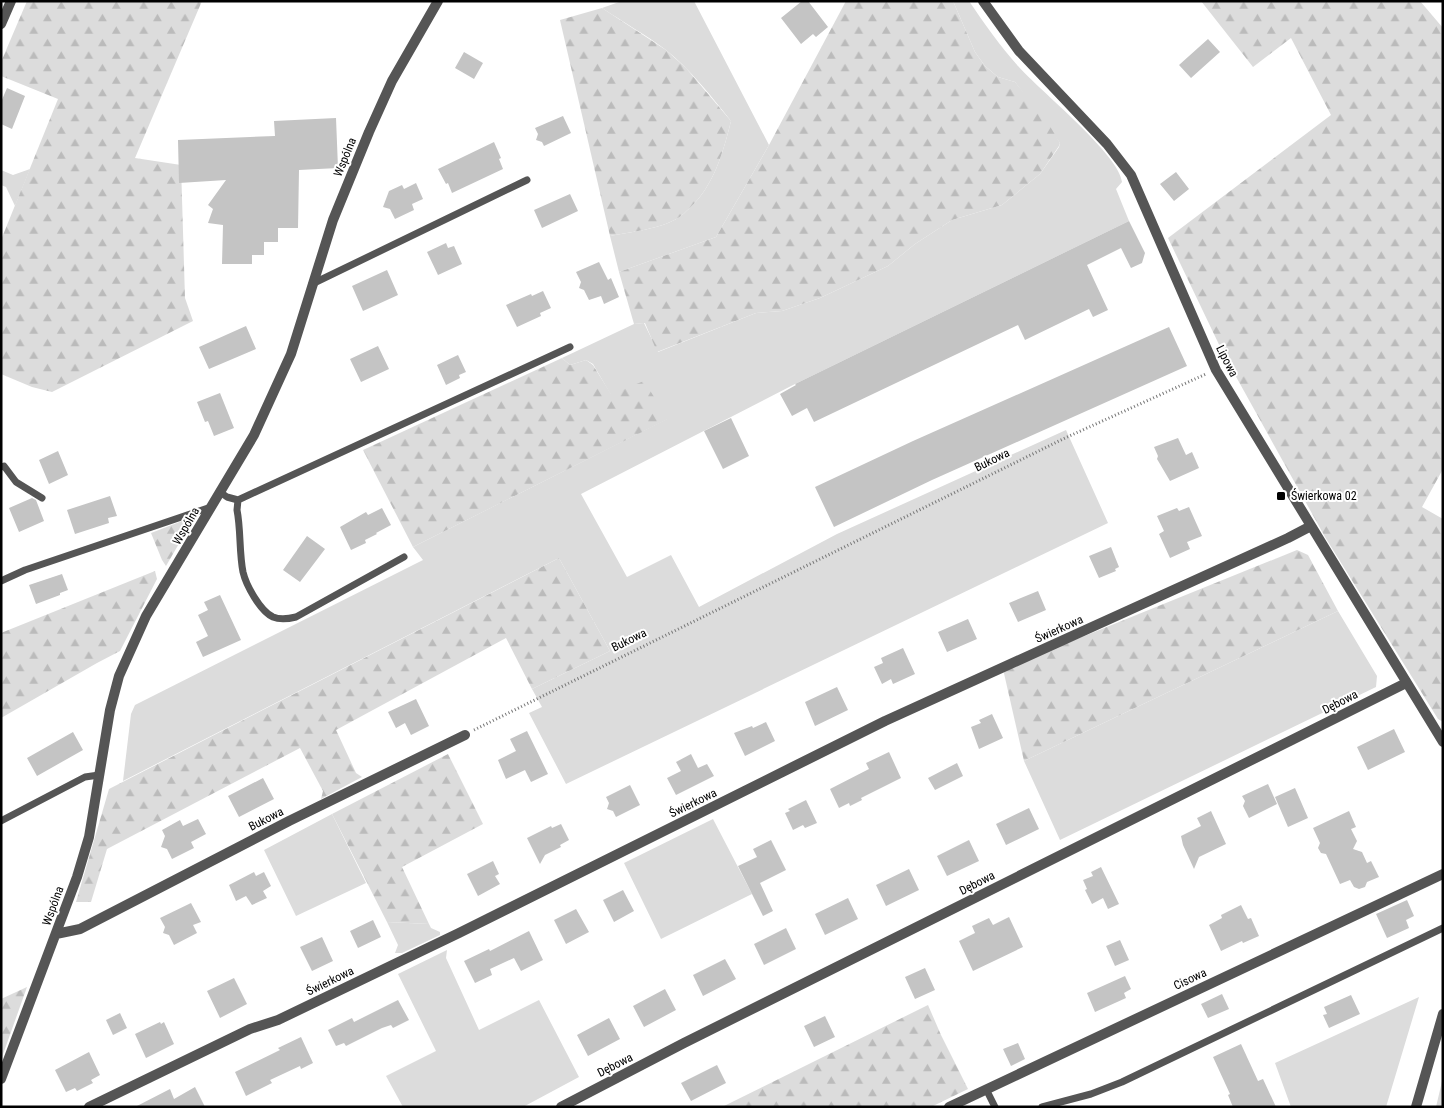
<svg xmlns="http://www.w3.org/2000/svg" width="1444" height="1108" font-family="'Roboto Condensed',sans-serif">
	<defs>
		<pattern id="forest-firs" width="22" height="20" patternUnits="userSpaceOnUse" patternTransform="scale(1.25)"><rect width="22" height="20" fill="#dcdcdc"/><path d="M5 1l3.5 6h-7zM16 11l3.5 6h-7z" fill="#bbb"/></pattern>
	</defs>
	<rect width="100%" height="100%" fill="#fff"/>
	<!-- green -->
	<path fill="#dcdcdc" d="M622 1H694L769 145 716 237 619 272 610 236C631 232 660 229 678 218 682 216 686 211 690 208 714 185 723 153 731 121 711 96 691 70 666 50 646 35 623 22 602 8Z
		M953 1H969C984 23 1000 46 1018 66 1038 89 1120 155 1122 182L1116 189 1129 221 795 384 581 494 627 577 671 555 699 607 837 534 1066 430 1108 523 566 784 529 713 542 707 532 689 610 651 559 558 123 781 131 714 135 705 423 560 413 547 667 419 611 395 593 364 586 360 570 365 562 358 634 324 644 323 658 352 756 313 782 311 820 298 888 266 915 244 952 220 1002 205 1040 174 1059 147 1060 143 1015 82 998 77 985 66 975 52Z
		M30 169 15 206 6 187 1 185V170L13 175Z
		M1338 611 1377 676 1376 687 1060 840 1024 761Z
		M332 814 366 883 296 916 264 850Z
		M713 819 752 894 661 939 624 863Z
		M387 922 429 924 431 928 440 932V935L402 953H395L398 945Z
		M447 950 446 958 479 1030 539 1000 579 1077 523 1107H403L386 1076 436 1051 398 974Z
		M1419 997 1386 1107H1291L1275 1063Z
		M1443 1077V1107H1436Z"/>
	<!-- forest -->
	<path fill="url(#forest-firs)" d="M27 1H202L135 158 181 165 185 298 193 321 52 392 32 387 1 374V240L58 99 1 76V62Z
		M846 1H953L975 52 985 66 998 77 1015 82 1045 118 1060 143 1059 146 1040 174 1002 205 952 220 915 244 888 266 820 298 782 311 756 313 657 352 645 323 634 324 619 272 716 237 769 145Z
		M1201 1H1420L1443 28V469L1422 507 1443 519V722L1438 719 1325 537 1224 355 1168 238 1331 115 1291 38 1253 67Z
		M602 8 666 50 686 68 731 121C723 153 714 185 690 208 686 211 682 216 678 218 660 229 631 232 610 236L560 20Z
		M562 358 570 365 586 360 593 365 611 394 644 381 668 419 413 547 363 450Z
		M195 516 166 566 162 560 151 533Z
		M1297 550 1308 555 1338 611 1024 761 1003 669Z
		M559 558 610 651 532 689 506 638 336 730 356 773 362 777 321 799 323 791 300 748 107 849 91 902H76L109 789Z
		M155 571 157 579 120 651 97 663 1 718V633Z
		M448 754 483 824 402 867 429 924 387 922 332 814Z
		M27 987 1 1060V999Z
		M928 1005 941 1035 968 1089 931 1107H722Z"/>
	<!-- building -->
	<path fill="#c4c4c4" d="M802 1H808L828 27 816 37 813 34 801 44 781 18Z
		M1208 39 1220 52 1191 78 1179 65Z
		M464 52 483 63 474 79 455 68Z
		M7 88 25 96 12 129 1 124V102Z
		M563 116 571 133 544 146 542 142 536 140 538 134 535 128Z
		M336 118 338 168 299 170 298 228H278V242H264V255H252V264H222L223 225 208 223 213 209 208 205 226 180 179 183 178 140 275 136 274 121Z
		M494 142 501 158 499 159 503 169 452 193 448 183 446 184 438 169Z
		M1176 172 1189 189 1174 201 1160 184Z
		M416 183 423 199 412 204 414 210 395 219 390 209 383 207 389 191 402 185 404 189Z
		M570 194 578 211 542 228 534 210Z
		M1129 221 1145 253 1142 263 1131 268 1121 248 1087 265 1108 310 1093 317 1089 309 1025 340 1018 325 814 422 807 408 792 416 780 394 796 385 795 384Z
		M446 243 448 248 454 246 462 264 438 275 427 252Z
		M599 262 608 280 611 278 619 297 604 304 601 296 589 300 584 290 579 288 581 282 576 272Z
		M387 270 398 295 363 311 352 286Z
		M543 291 551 308 540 313 541 316 517 327 506 305 531 294 532 296Z
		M246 326 256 349 209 369 199 347Z
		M1169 327 1187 366 932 480 834 527 815 487 913 441Z
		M378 346 389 369 361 382 350 359Z
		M458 355 466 372 459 375 460 378 446 385 437 365Z
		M220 393 234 428 214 436 208 421 205 422 197 402Z
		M731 418 749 456 723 469 704 431Z
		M1178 438 1186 455 1192 452 1199 468 1170 481 1157 459 1158 456 1154 447Z
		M58 451 68 475 49 484 39 460Z
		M110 496 117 516 108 518 109 523 75 534 67 510Z
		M32 498 36 500 44 521 19 532 9 508Z
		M1189 507 1202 536 1187 542 1190 549 1170 558 1159 534 1164 531 1157 516 1177 508 1179 511Z
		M382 508 391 525 376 533 377 534 365 540 366 543 351 550 340 527 366 512 368 515Z
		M307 536 325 549 300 582 283 570Z
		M1111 547 1119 567 1115 569 1116 571 1099 578 1089 556Z
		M62 574 68 590 60 593V595L36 604 29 585Z
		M1038 591 1046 610 1018 622 1009 603Z
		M220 595 241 640 203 657 196 642 208 636 198 615 208 610 204 602Z
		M968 619 977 639 947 652 938 632Z
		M903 648 915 674 893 684 891 679 882 684 874 667 883 663 881 658Z
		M837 687 848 710 815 726 805 702Z
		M416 699 429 726 411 735 405 723 396 728 388 712Z
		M992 714 1003 738 979 749 971 727 981 723 979 720Z
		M766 722 775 741 745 756 734 733 752 726 753 728Z
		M1394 729 1405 752 1368 770 1357 747Z
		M527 731 548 774 531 782 525 770 506 779 498 760 516 751 510 739Z
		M73 732 83 750 37 776 27 758Z
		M889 752 901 778 861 798 862 800 850 806 849 803 839 808 830 789 869 769 866 763Z
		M691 754 698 768 707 764 714 776 676 795 667 778 681 771 676 762Z
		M957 763 963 776 935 790 928 778Z
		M263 778 274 799 239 817 228 796Z
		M1268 784 1277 804 1249 818 1243 806 1245 801 1242 796Z
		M630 785 640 805 616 817 613 811 607 809 609 803 606 797Z
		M1295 788 1308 818 1288 827 1275 797Z
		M806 800 817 823 805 828 803 825 793 830 785 813 790 811 788 809Z
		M1029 808 1039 829 1006 845 996 824Z
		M1211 811 1226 844 1199 857 1194 869 1183 845 1181 836 1201 826 1197 818Z
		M1349 811 1356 827 1351 829 1357 841 1353 849 1362 852 1367 863 1371 861 1379 877 1367 882 1365 887 1359 889 1354 887 1350 880 1340 884 1326 854 1321 853 1318 848 1320 843 1313 828Z
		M198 819 206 834 191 842 194 848 172 859 167 849 161 847 165 836 162 830 180 820 183 826Z
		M561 824 569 840 560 845 561 847 545 855 540 864 527 838 551 826 552 828Z
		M771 840 786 870 760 883 773 911 763 916 738 866 757 857 753 849Z
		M969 840 979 861 947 876 937 856Z
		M493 861 499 874 495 876 500 884 478 896 467 874Z
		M1101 867 1119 904 1108 909 1103 898 1092 904 1085 890 1087 889 1083 880 1093 876 1091 872Z
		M909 869 919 890 886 906 876 885Z
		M254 872 256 876 264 872 271 886 263 891 267 898 252 905 246 896 236 901 229 885Z
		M623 890 634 911 614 922 603 900Z
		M848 898 858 919 825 935 815 914Z
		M1407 900 1414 916 1406 920 1409 928 1387 938 1376 914Z
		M191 903 201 922 193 925 197 933 174 945 169 935 163 933 165 927 160 918Z
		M1241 905 1248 919 1251 918 1259 936 1243 943 1242 941 1221 951 1209 925 1222 918 1221 915Z
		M576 909 589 932 566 944 554 920Z
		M1009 917 1023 947 973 971 959 941 975 933 972 926 989 918 993 925Z
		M373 920 381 937 358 948 350 931Z
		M786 928 796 949 764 965 754 944Z
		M529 931 543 960 521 971 514 958 490 969 492 975 475 983 464 961 489 949 490 951Z
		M322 937 333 961 312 971 300 947Z
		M1120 940 1129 960 1115 966 1106 946Z
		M725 959 736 979 703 996 693 975Z
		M925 968 935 990 915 999 905 977Z
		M1125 976 1131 989 1124 993 1126 998 1095 1012 1087 993Z
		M234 978 247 1004 220 1018 207 991Z
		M665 989 676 1010 644 1027 633 1006Z
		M1222 994 1229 1009 1208 1018 1201 1004Z
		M1351 995 1360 1014 1329 1028 1323 1015 1327 1014 1324 1007Z
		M398 1000 409 1020 393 1028 391 1025 382 1028 346 1046 344 1043 336 1046 328 1030 352 1018 354 1022Z
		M120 1013 127 1028 113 1035 106 1020Z
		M825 1016 835 1037 814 1047 804 1026Z
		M609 1018 620 1039 588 1056 577 1035Z
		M160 1022 161 1024 164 1022 174 1044 146 1058 135 1034Z
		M301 1037 313 1063 301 1069 300 1066 270 1080 272 1083 246 1096 235 1072 280 1050 278 1048Z
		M1018 1043 1025 1059 1011 1066 1003 1049Z
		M1241 1044 1258 1081 1263 1079 1276 1107H1233L1228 1095 1230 1094 1213 1057Z
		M89 1052 100 1075 91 1080 93 1083 77 1091 75 1088 66 1092 55 1070Z
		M717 1065 726 1083 691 1101 681 1083Z
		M195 1087 205 1107H135L170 1089 174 1099Z"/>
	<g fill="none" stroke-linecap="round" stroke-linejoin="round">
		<!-- path -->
		<path stroke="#777" stroke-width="3" stroke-dasharray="1 2.5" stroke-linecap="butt" d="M474 730 1065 438 1206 374"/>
		<!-- service -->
		<path stroke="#555" stroke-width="7" d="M312 284 527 180
			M1 467 4 466 16 482 42 498
			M220 492 227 497 238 500 570 347
			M238 500 237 510C241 530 239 552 243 572 246 585 260 611 273 617 280 620 288 619 296 617L404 557
			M1 581 25 570 211 507
			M1 821 85 777 99 775
			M986 1089 995 1107
			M1042 1107 1091 1094 1122 1082 1443 928"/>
		<!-- minor -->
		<path stroke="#555" stroke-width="10" d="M983 1 1019 51 1107 144 1131 175 1216 370 1443 742
			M1 24 11 1
			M56 934 80 929 289 821 465 735
			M1 1079 77 877 89 837 110 710 119 676 146 616 254 435 291 354 333 220 369 132 392 81 438 1
			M89 1107 250 1029 278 1020 459 933 885 721 1288 538 1311 526
			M561 1107 684 1043 1406 683
			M949 1107 1443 874"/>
		<!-- tertiary -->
		<path stroke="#555" stroke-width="10" d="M1416 1107 1443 1014"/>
	</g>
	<!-- markers -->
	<rect fill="#000" stroke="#fff" stroke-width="2" x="1276" y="491" width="10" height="10" rx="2.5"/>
	<g text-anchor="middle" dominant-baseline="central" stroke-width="4" stroke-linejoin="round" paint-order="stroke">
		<!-- street labels -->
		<g font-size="12" fill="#000" stroke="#fff">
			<text transform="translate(345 157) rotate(-68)">Wspólna</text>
			<text transform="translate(1227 361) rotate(63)">Lipowa</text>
			<text transform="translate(992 460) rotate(-26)">Bukowa</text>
			<text transform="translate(186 526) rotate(-60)">Wspólna</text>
			<text transform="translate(1059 629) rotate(-24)">Świerkowa</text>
			<text transform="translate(629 640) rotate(-26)">Bukowa</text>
			<text transform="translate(1340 702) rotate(-27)">Dębowa</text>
			<text transform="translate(693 803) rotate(-26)">Świerkowa</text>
			<text transform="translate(266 819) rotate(-27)">Bukowa</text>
			<text transform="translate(977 883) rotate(-27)">Dębowa</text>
			<text transform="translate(53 906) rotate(-70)">Wspólna</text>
			<text transform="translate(1190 979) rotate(-25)">Cisowa</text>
			<text transform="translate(330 981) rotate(-26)">Świerkowa</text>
			<text transform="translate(615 1065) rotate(-27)">Dębowa</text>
		</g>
		<!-- poi labels -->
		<g font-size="12" fill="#000" stroke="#fff" text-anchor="start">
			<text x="1291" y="496">Świerkowa 02</text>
		</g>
	</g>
	<!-- border -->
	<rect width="1444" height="1108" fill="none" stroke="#000000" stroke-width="5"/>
</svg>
